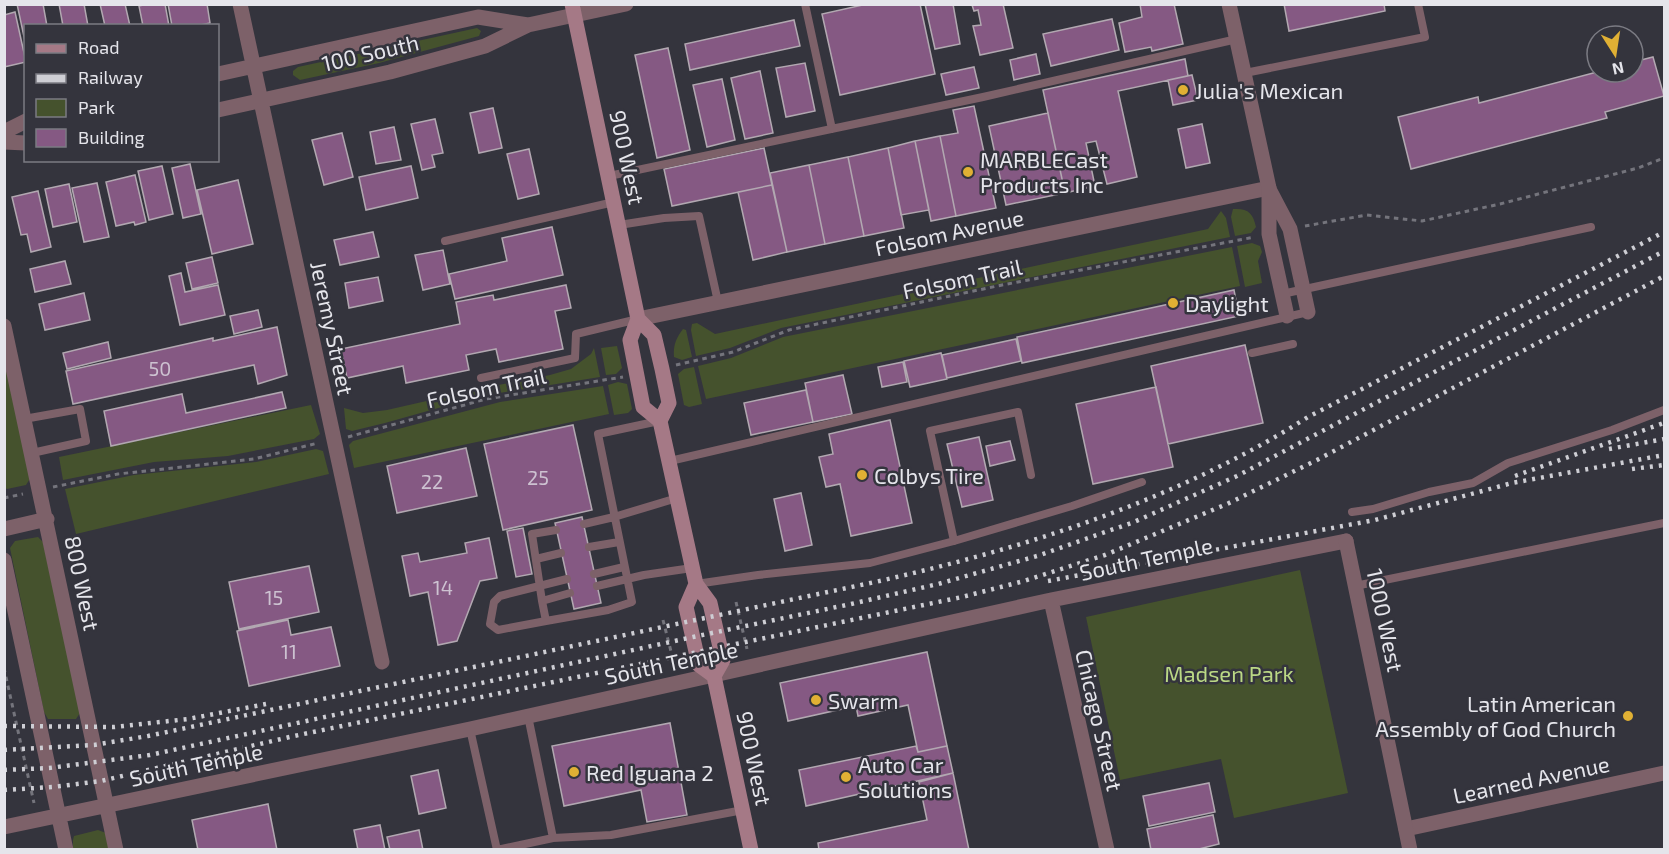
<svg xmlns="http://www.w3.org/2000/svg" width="1669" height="854" font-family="'Exo 2',sans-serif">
	<rect width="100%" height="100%" fill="#34343d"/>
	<!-- green -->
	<path fill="#45522d" d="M477 28 481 31 479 36 379 63 300 80 293 75V71L298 67Z
		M1233 209C1248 208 1253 213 1256 227L1251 233 1235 236 1231 217Z
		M1221 211 1226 218 1230 237 781 328 730 348 696 356 691 330 692 324 697 323 715 334 1208 229Z
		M1252 243 1260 246 1262 252 1258 261 1262 283 1245 287 1237 246Z
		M1232 247 1240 286 706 399 698 366 731 358 783 337Z
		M683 329 686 330 692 357 682 360 674 357C673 346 676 338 683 329Z
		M617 346 622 368 616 374 606 375 601 348Z
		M594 348 600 377 481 396 385 423 352 431 346 429 344 408 363 413 387 410 488 387 550 375 571 369 591 354Z
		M4 354 31 477 26 485 7 489 4 487Z
		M694 367 702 404 689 407 684 405 678 374 684 369Z
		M618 382 627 384 632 409 628 413 614 415 608 385Z
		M603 386 609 414 354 468 349 445 353 441 500 402Z
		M311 405 320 434 314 439 228 456 154 462 63 480 59 457Z
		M316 449 323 451 329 474 76 534 65 489 134 475 256 462Z
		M38 537 43 542 80 713 76 719H48L44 712 10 548 15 541Z
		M1300 570 1348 793 1234 818 1221 759 1120 780 1086 617Z
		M98 830 106 833 111 849H73V840L74 836Z"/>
	<!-- building -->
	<path fill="#855983" stroke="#b2a8b1" stroke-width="1.5" d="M17 4H43L47 26H26V46Z
		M59 4H84L88 26H63Z
		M100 4H125L130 26H105Z
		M147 4H165L169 26H143L139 6Z
		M168 4H207L210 23 196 26H172Z
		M867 4H920L935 74 840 95 822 14Z
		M925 4H953L960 44 935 49Z
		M1003 4 1013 48 980 55 973 26 981 25 978 10 974 11 972 5Z
		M1140 4H1174L1183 44 1152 51 1151 47 1125 52 1119 23 1142 17Z
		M1284 4H1384L1385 11 1289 31Z
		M15 12 26 62 4 67V15Z
		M1112 19 1119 50 1051 66 1043 34Z
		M794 20 800 46 690 70 685 44Z
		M668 48 690 150 657 158 635 55Z
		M1036 54 1040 74 1014 80 1010 60Z
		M1653 57 1664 96 1605 112 1607 118 1411 169 1398 117 1478 97 1479 103 1597 72H1633V62Z
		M1185 59 1188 76 1118 91 1137 177 1107 184 1096 141 1086 143 1095 186 1065 193 1043 90Z
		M805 63 815 111 786 117 776 68Z
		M974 67 979 88 946 95 941 74Z
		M760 71 773 133 745 139 731 78Z
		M1192 75 1198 100 1173 105 1168 80Z
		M722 79 735 140 707 147 693 85Z
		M974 106 996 208 956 216 940 136 958 133 953 110Z
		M493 108 502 148 479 153 470 113Z
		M1048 113 1065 193 1006 205 989 126Z
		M435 119 443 153 432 155 435 167 422 170 411 124Z
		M1202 124 1210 163 1186 168 1178 129Z
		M394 127 401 160 376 164 370 132Z
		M342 133 353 177 324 185 312 140Z
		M940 136 956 216 931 221 915 141Z
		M915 141 929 210 901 215 888 148Z
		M764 148 772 185 672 206 664 169Z
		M888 148 904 228 864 236 848 157Z
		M529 149 539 194 518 199 507 154Z
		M848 157 864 236 825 244 809 165Z
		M190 164 201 214 183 218 172 168Z
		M809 165 825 244 787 252 770 173Z
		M162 166 173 214 149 220 138 171Z
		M411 166 418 198 366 210 359 177Z
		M135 175 146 222 135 225 134 222 116 226 106 182Z
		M238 180 253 244 212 254 197 190Z
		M97 183 109 237 84 242 72 188Z
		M69 184 77 222 53 227 45 189Z
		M772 185 787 252 753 260 738 192Z
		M38 191 51 247 31 252 27 234 21 235 12 197Z
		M552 227 563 275 455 299 449 274 507 261 502 238Z
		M373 232 379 257 340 265 334 240Z
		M443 250 450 284 423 290 415 255Z
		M212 257 218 283 192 289 186 263Z
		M65 261 71 284 35 292 30 269Z
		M181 273 185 292 218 285 225 315 180 325 169 276Z
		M378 277 383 301 349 308 345 283Z
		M566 285 571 308 555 311 563 349 499 362 496 349 466 355 469 370 406 383 403 366 347 378 341 349 460 324 456 302 493 295 494 300Z
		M1234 290 1239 316 1022 363 1017 337Z
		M84 293 90 320 45 330 39 304Z
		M258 310 262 327 234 334 230 316Z
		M277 327 287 375 258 384 254 365 73 404 66 371 213 338V341Z
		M1016 339 1021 361 947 378 942 355Z
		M108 342 111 358 67 369 63 353Z
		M1245 345 1263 423 1168 444 1151 366Z
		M941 353 947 379 910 387 904 361Z
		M903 362 907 382 882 387 878 367Z
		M843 375 852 414 813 422 805 383Z
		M1156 387 1173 467 1093 484 1076 404Z
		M806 390 813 422 751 435 744 403Z
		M282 392 286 408 111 446 104 411 182 394 186 413Z
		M890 420 912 523 851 536 840 484 826 487 819 457 833 454 829 434Z
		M573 425 592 510 503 530 484 444Z
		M979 437 993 500 962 507 947 444Z
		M1010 441 1015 460 990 466 986 446Z
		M466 448 477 496 397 513 387 466Z
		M801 493 812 545 785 551 774 499Z
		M582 517 601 603 574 609 555 523Z
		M523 528 532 574 516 577 507 531Z
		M489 538 497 578 480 581 457 641 438 645 428 592 410 596 402 556 418 553 420 562 467 553 465 543Z
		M309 566 319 612 239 629 229 582Z
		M288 620 291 635 331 627 340 666 249 686 237 631Z
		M927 652 947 746 918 752 908 705 858 716 856 706 788 721 780 683Z
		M670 723 687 815 647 822 641 790 564 806 552 746Z
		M916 746 918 752 947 746 953 773 806 806 799 770Z
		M438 770 446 808 419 814 411 776Z
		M953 773 969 850H819L818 843 927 820 919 782Z
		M1209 783 1215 812 1149 826 1143 796Z
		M268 804 277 850H198L192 820Z
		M1213 815 1219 844 1195 850H1151L1147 829Z
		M380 825 385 850H358L354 830Z
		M419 830 423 850H390L387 837Z"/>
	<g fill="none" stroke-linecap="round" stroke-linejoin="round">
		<!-- path -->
		<path stroke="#74747c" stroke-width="3" stroke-dasharray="4.5 4.5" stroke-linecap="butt" d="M1305 226 1367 215 1422 221 1500 204 1638 168 1664 158
			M676 365 733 352 789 330 1002 285 1255 237
			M348 437 486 399 623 377
			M53 487 118 474 254 459 318 443
			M4 498 23 494
			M736 602 747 649
			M663 620 675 667
			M4 668 34 803"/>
		<!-- service -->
		<path stroke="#7d6169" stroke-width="8" d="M805 4 832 129
			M1245 73 1425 37 1418 4
			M609 176 983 97 1237 39
			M619 225 664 218 699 216 718 302
			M445 241 614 202
			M1282 294 1591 227
			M1252 353 1293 344
			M481 378 575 358 576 334 638 319
			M24 419 80 409 86 441 32 453
			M670 461 1308 312
			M1352 512 1373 509 1429 492 1473 483 1508 463 1612 430 1664 410
			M584 524 614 517 677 498
			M954 541 930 431 1018 412 1031 475
			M589 547 619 542
			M536 559 561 553
			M594 574 624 567
			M696 584 758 575 870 563 954 541 1072 506 1142 482
			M597 586 644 575 692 568
			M1355 586 1664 523
			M570 593 542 601 546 621 608 610 632 602 598 434 659 421
			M542 601 532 534 556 530
			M546 621 498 630 490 624 494 602 500 596 567 579
			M528 716 553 838
			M470 729 497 850
			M497 850 553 838 611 835 743 810"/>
		<!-- minor -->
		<path stroke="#7d6169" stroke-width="15" d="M240 4 382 662
			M218 74 478 17 528 25
			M218 110 390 72 485 46 528 25 626 4
			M4 132 26 121
			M4 142 26 143
			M638 319 1269 188
			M4 326 116 850
			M4 529 47 519
			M4 560 66 850
			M1051 600 1107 850
			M4 827 470 729 1051 600 1346 541
			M1406 829 1664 773"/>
		<!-- tertiary -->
		<path stroke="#7d6169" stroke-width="15" d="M1229 4 1269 188V234L1287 316
			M1270 191 1290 229 1308 312
			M1346 541 1410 850"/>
		<!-- secondary -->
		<path stroke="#a57986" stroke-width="15" d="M572 4 638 319 654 335 662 369 669 403 660 421 696 584 710 603 723 660 714 676 751 850
			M638 319 630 340 643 407 660 421
			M696 584 686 607 699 665 714 676"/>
		<!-- rail -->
		<path stroke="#ceced4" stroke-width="4.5" stroke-dasharray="3 6" stroke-linecap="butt" d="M1609 449 1664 439
			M1632 469 1664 465
			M1515 476 1664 423
			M1048 581 1375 520 1512 483 1664 455
			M4 726 114 727 188 719 266 704
			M4 750 94 745 148 736 875 582C1026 548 1177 500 1308 417L1664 232
			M4 770 49 768 150 755 693 637 851 604 938 584 1037 556 1134 522 1237 476 1664 251
			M4 790 53 787 101 781 294 736 962 597 1024 581 1105 555 1227 504 1317 460 1664 276"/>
	</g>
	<!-- markers -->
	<g fill="#e0b034" stroke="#34343d" stroke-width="2">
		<circle cx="1183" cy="90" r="6"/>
		<circle cx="968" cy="172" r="6"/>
		<circle cx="1173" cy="303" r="6"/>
		<circle cx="862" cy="475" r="6"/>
		<circle cx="816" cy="700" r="6"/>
		<circle cx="1628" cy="716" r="6"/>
		<circle cx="574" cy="772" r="6"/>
		<circle cx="846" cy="777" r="6"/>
	</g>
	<g text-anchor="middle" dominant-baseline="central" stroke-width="5" stroke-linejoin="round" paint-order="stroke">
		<!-- number labels -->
		<g font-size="20" fill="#cdc2d1">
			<text x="160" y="368">50</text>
			<text x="538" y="477">25</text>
			<text x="432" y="481">22</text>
			<text x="443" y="587">14</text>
			<text x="274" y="597">15</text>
			<text x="289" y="651">11</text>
		</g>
		<!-- street labels -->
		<g font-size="22" fill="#e5e5eb" stroke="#34343d">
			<text transform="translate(370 52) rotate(-13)">100 South</text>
			<text transform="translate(628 157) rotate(78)">900 West</text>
			<text transform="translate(949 232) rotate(-12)">Folsom Avenue</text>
			<text transform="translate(962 278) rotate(-12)">Folsom Trail</text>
			<text transform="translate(333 328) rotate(78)">Jeremy Street</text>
			<text transform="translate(486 387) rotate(-12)">Folsom Trail</text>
			<text transform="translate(1146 558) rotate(-12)">South Temple</text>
			<text transform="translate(83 583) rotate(78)">800 West</text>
			<text transform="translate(1386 620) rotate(78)">1000 West</text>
			<text transform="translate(671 662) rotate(-12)">South Temple</text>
			<text transform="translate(1100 720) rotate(77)">Chicago Street</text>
			<text transform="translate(755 758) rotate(78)">900 West</text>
			<text transform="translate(196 764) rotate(-12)">South Temple</text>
			<text transform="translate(1531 779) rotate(-12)">Learned Avenue</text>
		</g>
		<!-- poi labels -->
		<g font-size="22" fill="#e5e5eb" stroke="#34343d" text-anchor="start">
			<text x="1195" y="90">Julia's Mexican</text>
			<text x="980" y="159">MARBLECast<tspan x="980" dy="25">Products Inc</tspan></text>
			<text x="1185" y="303">Daylight</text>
			<text x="874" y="475">Colbys Tire</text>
			<text x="828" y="700">Swarm</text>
			<text x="1616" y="703" text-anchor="end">Latin American<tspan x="1616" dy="25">Assembly of God Church</tspan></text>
			<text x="858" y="764">Auto Car<tspan x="858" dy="25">Solutions</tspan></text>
			<text x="586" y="772">Red Iguana 2</text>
		</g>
		<!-- park labels -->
		<g font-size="22" fill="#bbd885" stroke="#34343d">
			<text x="1229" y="673">Madsen Park</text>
		</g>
	</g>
	<!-- border -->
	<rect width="1669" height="854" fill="none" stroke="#e5e5eb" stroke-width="12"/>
	<!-- legend -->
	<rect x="24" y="24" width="195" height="138" fill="#34343d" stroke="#7b7b83" stroke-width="1.5"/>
	<rect x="36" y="44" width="30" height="9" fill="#a57986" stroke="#7b7b83" stroke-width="1.5"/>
	<text x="78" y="54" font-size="18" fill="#e5e5eb">Road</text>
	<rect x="36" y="74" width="30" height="9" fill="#ceced4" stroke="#7b7b83" stroke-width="1.5"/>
	<text x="78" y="84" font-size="18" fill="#e5e5eb">Railway</text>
	<rect x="36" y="99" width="30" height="18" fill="#45522d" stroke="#7b7b83" stroke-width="1.5"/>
	<text x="78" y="114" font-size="18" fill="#e5e5eb">Park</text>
	<rect x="36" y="129" width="30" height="18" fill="#855983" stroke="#7b7b83" stroke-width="1.5"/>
	<text x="78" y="144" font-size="18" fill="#e5e5eb">Building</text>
	<!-- north arrow -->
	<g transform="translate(1615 54) rotate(168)"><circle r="28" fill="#34343d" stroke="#7b7b83" stroke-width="1.5"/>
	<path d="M0-4.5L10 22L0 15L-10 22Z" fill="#e0b034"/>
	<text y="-9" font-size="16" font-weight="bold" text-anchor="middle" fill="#e5e5eb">N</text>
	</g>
</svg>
